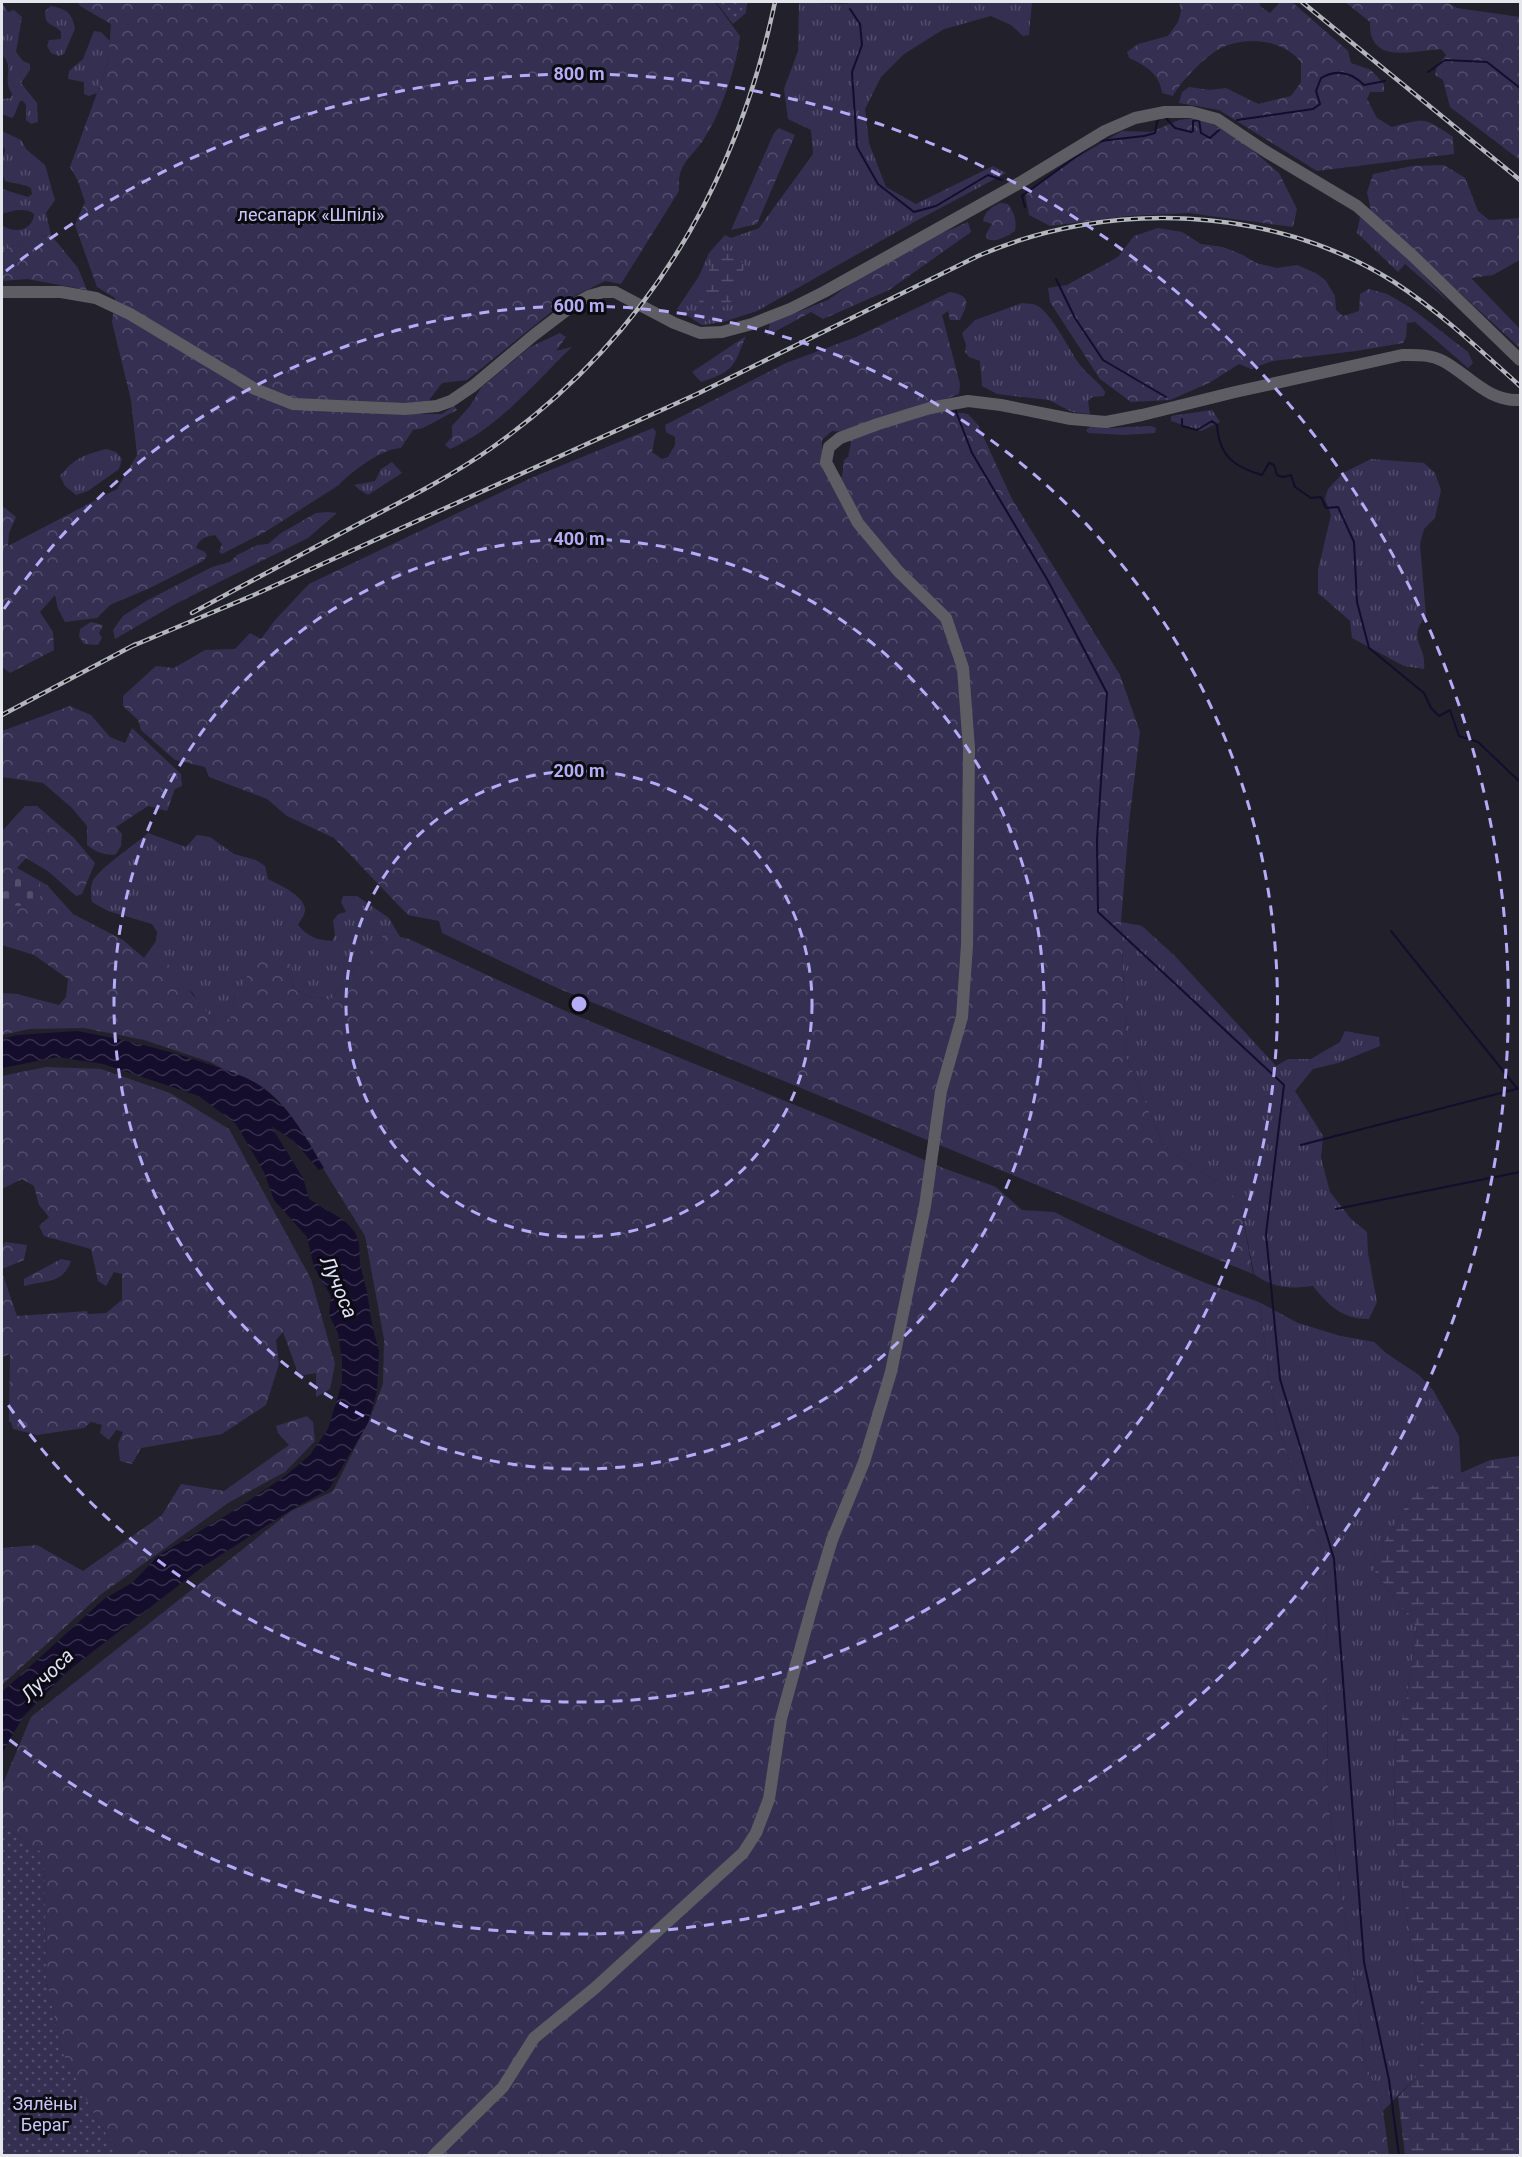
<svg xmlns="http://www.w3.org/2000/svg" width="1522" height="2157" font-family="Roboto,sans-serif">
	<defs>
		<pattern id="grass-tufts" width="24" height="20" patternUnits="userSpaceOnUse" patternTransform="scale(1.5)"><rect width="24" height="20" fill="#353052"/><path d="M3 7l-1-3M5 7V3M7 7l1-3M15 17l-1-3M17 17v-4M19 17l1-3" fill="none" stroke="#524e6b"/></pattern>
		<pattern id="forest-crowns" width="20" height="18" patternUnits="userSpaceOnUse" patternTransform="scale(1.5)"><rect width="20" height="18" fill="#353052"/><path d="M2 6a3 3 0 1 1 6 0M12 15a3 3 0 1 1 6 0" fill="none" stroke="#524e6b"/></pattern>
		<pattern id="wetland-marsh" width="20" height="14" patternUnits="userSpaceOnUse" patternTransform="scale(1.5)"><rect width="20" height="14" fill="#353052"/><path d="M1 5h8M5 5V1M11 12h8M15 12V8" fill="none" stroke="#524e6b"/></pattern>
		<pattern id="cemetery-stones" width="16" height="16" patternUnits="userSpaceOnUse" patternTransform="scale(1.5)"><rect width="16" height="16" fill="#353052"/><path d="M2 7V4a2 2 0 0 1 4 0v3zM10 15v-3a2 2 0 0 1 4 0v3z" fill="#524e6b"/></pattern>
		<pattern id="garden-dots" width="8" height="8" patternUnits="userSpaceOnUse" patternTransform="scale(1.5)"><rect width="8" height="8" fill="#353052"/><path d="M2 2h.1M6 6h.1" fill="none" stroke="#524e6b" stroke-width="1.8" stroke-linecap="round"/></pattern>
		<pattern id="water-waves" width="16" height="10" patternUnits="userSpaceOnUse" patternTransform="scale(1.5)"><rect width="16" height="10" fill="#140d2c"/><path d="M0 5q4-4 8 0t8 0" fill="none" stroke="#36304b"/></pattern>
	</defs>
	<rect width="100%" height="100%" fill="#21202b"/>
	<!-- grass -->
	<path fill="url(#grass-tufts)" d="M2 2 8 12 14 10 22 17 16 52 23 61 30 64V70L21 83 37 103 38 122 31 124 26 120V105L23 101H20L14 116 12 118 2 114V99L11 98 12 94C11 91 8 88 8 84 6 72 13 66 2 55Z
		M799 2C811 2 845 6 852 2H1032L1029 35 1023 36 1011 25 991 16 944 29 904 54 881 77 865 109 869 143 886 187 916 204 993 166 1006 173 916 221 757 311 723 322 702 325 677 309 699 276 709 253 725 235 731 238 759 228 813 154 811 130 788 119 784 89 798 51Z
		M51 6C67 9 72 13 75 29L64 54 59 56 51 53 47 46 49 40 61 39V32C53 22 45 28 45 11Z
		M94 31 101 32 110 41 108 63 97 93 89 96 84 94V82L68 79 69 71 83 59Z
		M2 131 21 140 26 149 45 165 55 200 46 213 51 235 38 236 2 250V225C14 234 33 231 34 214 25 207 12 211 2 214V189L28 197 32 194 31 188C22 183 14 184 5 181 0 170 2 161 5 150L2 144Z
		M1360 217 1403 253 1450 303 1405 264 1398 272 1357 233Z
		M1022 303C1026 304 1032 303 1036 305 1052 313 1069 350 1080 365 1087 375 1100 382 1105 392L1104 396 1092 397 1088 401 1090 414 1072 412 1049 400 997 394 982 386 980 361 969 357 965 352 966 345 962 333 975 320Z
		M1212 410 1220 422 1201 431 1171 421V416Z
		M106 449 116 452 122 459 119 469 88 491 76 495 65 486 60 476C73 459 86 454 106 449Z
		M1371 459 1424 463 1435 473 1441 490 1435 518 1424 529 1420 544 1426 616C1406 641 1427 644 1424 669L1404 666 1352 638 1350 621 1318 593V570L1331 515 1325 498 1328 489 1343 473Z
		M392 462 402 473 368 495 360 490 354 485 375 481 381 469Z
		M148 833 186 847 197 835 210 837 234 854 256 860 265 866 268 879C278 884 307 897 305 911 304 916 300 921 298 925 308 937 317 940 332 941L335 935 333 921 338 914 346 912 341 902 343 896H357L389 918 400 937 385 933 330 1000 308 996 294 989 291 965 235 998 230 1020 215 1022 197 1001 193 993 144 958 156 941 157 932 152 924 108 911 92 902C91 896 90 890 92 883 97 869 135 845 148 833Z
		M1121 922 1142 926 1175 956 1276 1066 1288 1059H1311L1340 1042 1345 1031 1379 1037 1380 1046 1338 1063 1313 1069 1295 1091 1323 1136 1321 1158 1330 1192 1351 1219 1367 1232 1368 1253 1377 1302 1369 1319C1342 1319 1329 1306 1313 1286 1291 1289 1272 1288 1254 1274L1240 1202 1221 1185 1164 1147 1127 1059Z
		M1259 1302 1298 1323 1341 1336 1374 1342 1386 1353 1419 1375 1433 1390 1459 1436 1461 1473 1413 1494 1370 1565 1417 1628 1405 1707 1394 1752 1395 1842 1422 2011 1419 2074 1383 2111 1366 2064 1328 1801 1326 1560 1276 1424Z"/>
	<!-- forest -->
	<path fill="url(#forest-crowns)" fill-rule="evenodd" d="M78 2H715L740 36C737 63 727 92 716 117 712 125 707 134 702 142 688 160 677 166 679 191L621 284 605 281 566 300 467 380 442 383 426 404 422 414H442L454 406 457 410 423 428 413 430 401 448C381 449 352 471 339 485L265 532 222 554 219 552 222 544 215 535C205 537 200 538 196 548L205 552 207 556 203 561 152 587 110 605 97 618 65 622 58 609 55 595 40 612 53 632 54 650 10 673 2 667V508L4 507 16 517 9 533 8 546 117 489 137 455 131 400 112 322 115 298 97 287 75 225 85 202 78 181 70 167 108 63 111 24 80 6Z
		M1179 2H1260V6L1270 13 1280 2H1292L1348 51 1351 63 1371 70 1384 84V92H1370L1367 99 1377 118 1392 127C1427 118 1423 117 1453 137L1454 154 1317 171 1219 110 1179 103 1182 92 1189 87 1210 90 1226 88 1258 104 1291 96 1301 82V62C1282 39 1245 35 1219 49 1204 58 1181 81 1173 96L1162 93C1160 74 1145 65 1129 58L1127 52 1138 44 1168 36 1178 22 1181 11Z
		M1345 2H1447L1457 8 1520 17V160L1450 107 1443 80 1435 75 1437 66 1446 55 1441 49C1413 51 1368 65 1370 22Z
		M1201 117 1247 145 1279 173 1297 209 1293 227 1189 213 1128 216 1050 226 1029 215 1025 193 1071 161 1122 131 1151 132 1179 120Z
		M779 128 795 135 757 224 731 230 774 133Z
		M1444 165 1465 178 1478 211 1489 220 1520 218V260L1493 275 1471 278 1520 329V348L1371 211 1367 192 1373 174 1412 166Z
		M1000 203 1008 204C1014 213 1017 220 1015 231 1007 236 997 243 987 239L986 234 992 224 983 221C985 211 992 207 1000 203Z
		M968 222 971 232 889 290 823 319 811 312 767 336 770 323 828 300 867 272 926 240Z
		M1158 228 1182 232 1201 244 1223 247 1243 255 1256 263 1277 268 1297 265 1316 273 1326 281 1335 296 1336 310 1343 316 1359 311 1360 294 1369 289 1387 294 1411 308 1468 352 1473 363 1468 368 1415 322 1407 323 1406 337 1403 343 1356 351 1273 361 1251 369 1239 364 1209 383 1170 400 1131 402 1100 379 1050 302 1048 288 1067 285 1118 257 1134 236Z
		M51 235 78 268 87 290 27 279 2 281V250L38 236Z
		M950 292C973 296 967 304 960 320H950L948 311 942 315 960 384 959 394 939 401 940 411 968 414 978 425 1012 499 1120 675 1140 732 1129 823 1121 922 1127 1059 1164 1147 1221 1185 1240 1202 1253 1274 555 987 442 933 439 921 408 915 334 838 287 816 267 799 209 777 205 767 175 760 141 730 138 720 123 706V696L156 666 174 668 205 650 235 649 250 633 261 639 276 619 309 584 531 478 653 428 656 432 652 452 662 459 668 457 675 445V437L666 432 665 425 786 363 856 337ZM832 431 846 432 851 443 848 457 844 460 842 477 837 476 822 452V440Z
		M560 333 566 337 556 351 572 347C533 384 500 427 450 449L445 445 452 437V426L470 406 481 388 530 347Z
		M746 336C733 367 735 371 701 382L692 372Z
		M1091 426 1111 428 1151 426 1156 428 1155 433 1124 435 1088 433 1086 430Z
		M328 512 337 513 308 538 177 603 115 639 113 630 123 616 146 601 212 567 230 562 237 555 257 545 268 544 281 533 316 513Z
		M91 622 103 625 99 633 102 638 98 645 84 644 79 636 80 629Z
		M70 706 91 715 110 737 125 743 132 728 181 774 182 786 175 789 167 811 148 806 116 827 122 834 121 846 116 854C105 856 96 852 87 845V826L72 808 43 783 2 777V731Z
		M25 806H37L74 838 95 863 82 894 76 896 49 872 26 858 17 868 47 885 73 914 123 940 144 958 161 957C182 978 195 1000 215 1022L230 1019 235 998 254 964 275 955 291 965 294 989 308 996 330 1000 385 933 409 939 570 1013 844 1125 943 1168 996 1187 1022 1210 1054 1212 1149 1259 1208 1284 1259 1302 1276 1424 1326 1560 1328 1801 1366 2064 1383 2111 1389 2155H122L99 2124 62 2053 46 1979 44 1854 2 1825V1786L31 1717 291 1511 333 1491 371 1416 383 1384 384 1339 365 1236 316 1157 270 1093 210 1062 144 1040 84 1028 29 1029 2 1035V993L17 994 59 1005 66 997 68 979 34 955 2 945V831Z
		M46 1067 101 1069 170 1093 229 1129 311 1279 335 1364 330 1389 316 1397V1373L299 1376 283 1332 276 1340 279 1364 266 1405 222 1434 141 1448 132 1464 120 1461 118 1444 123 1432 116 1430 109 1440 100 1433 102 1425 91 1422 84 1428 37 1435 13 1429 11 1422H9L10 1354 2 1357V1272L17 1316 87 1311 88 1314 106 1313 122 1300V1274L114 1272 106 1286 98 1281 91 1249 44 1236 39 1226 49 1217 39 1205 34 1186 22 1179 2 1189V1076Z
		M5 1242 27 1245 24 1260 2 1269V1248Z
		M61 1259 71 1261C62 1285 45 1280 24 1286V1279Z
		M307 1416 313 1422 315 1441 285 1472 228 1503 100 1595 2 1685V1548L37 1545 83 1571 162 1515 181 1484 224 1491 289 1445 278 1433 276 1426Z"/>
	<!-- wetland -->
	<path fill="url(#wetland-marsh)" d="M716 254H731L745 265 733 300 717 311 699 303 703 284Z
		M1520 1456V2155H1405L1398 2097 1419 2074 1422 2011 1395 1842 1394 1752 1405 1707 1417 1628 1370 1565 1413 1494 1490 1460Z"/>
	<!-- cemetery -->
	<path fill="url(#cemetery-stones)" d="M18 874H24L39 882 42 892 37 902 26 906 2 905V881Z"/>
	<!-- garden -->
	<path fill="url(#garden-dots)" d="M716 2H747L746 13 733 24Z
		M2 1825 44 1854 46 1979 62 2052 99 2124 122 2155H2Z"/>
	<!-- water -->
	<path fill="url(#water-waves)" d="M77 1031C127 1040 172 1051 220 1068 236 1074 253 1079 266 1090 291 1109 308 1141 324 1168L319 1170 294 1141 271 1126 303 1178 309 1199 345 1221 355 1232 359 1244 360 1264 367 1292 372 1325 379 1351 377 1391 368 1423 329 1489 291 1510 205 1565 69 1670 23 1717 2 1753V1692L104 1599 132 1583 159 1555 227 1515 284 1477 310 1455 328 1429 342 1383V1359L338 1333 329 1315 331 1296 314 1267 307 1237 274 1200 264 1172 236 1124 199 1096 103 1064 58 1057 2 1068V1039L17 1035Z"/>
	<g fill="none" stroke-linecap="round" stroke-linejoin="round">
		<!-- stream -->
		<path stroke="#140d2c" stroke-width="2" d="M850 9 860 24 862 45 852 72 857 147 878 184 914 212 936 206 988 175 1002 180
			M1428 72 1445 60 1487 62 1520 88
			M1165 117 1175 128 1191 132 1193 131V121L1199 120 1201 133 1210 138 1219 130
			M1237 120 1313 109 1320 104 1316 91 1321 78C1337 69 1351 72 1364 85L1385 81
			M1100 141 1144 136 1155 133 1157 122 1160 118
			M1025 207 1022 196 1092 145
			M1056 279 1075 318 1103 360 1166 397
			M955 409 972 453 1047 579 1107 693 1097 840 1098 912 1284 1085 1266 1234 1280 1379 1334 1559 1364 1962 1389 2080 1399 2156
			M1182 419V426L1197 430 1212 421 1217 425C1219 456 1234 467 1262 475L1269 463 1274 465 1277 475 1283 477 1291 475 1295 487 1311 498 1321 497 1326 508 1338 507 1354 542 1357 602 1369 648 1424 693 1431 708 1439 716 1450 710 1459 736 1478 742 1520 782
			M1391 931 1516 1087
			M1301 1145 1520 1088
			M1336 1209 1520 1172"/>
		<!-- tertiary -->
		<path stroke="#5e5d63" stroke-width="12" d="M2 292H61L96 298 130 314 255 389 293 404 405 409 437 406 451 401 473 386 534 335 576 303 589 296 603 292H615L674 323 700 333 722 332 752 324 790 309 824 292 1016 185 1105 131 1135 118 1165 112H1191L1217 119 1265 151 1357 206 1413 256 1520 360
			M433 2156 503 2087 534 2038 595 1988 743 1853 756 1833 769 1799 781 1719 813 1603 832 1540 864 1462 891 1372 925 1206 941 1091 962 1017 967 945 969 749 963 668 946 618 898 571 858 523 826 462 829 447 840 438 878 424 930 408 968 401 1001 405 1071 419 1106 422 1142 415 1235 392 1402 355C1416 355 1430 354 1443 361 1469 375 1488 402 1520 400"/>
		<defs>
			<path id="rail" d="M1302 2 1520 180
				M192 613C249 582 306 552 364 521 406 499 450 477 490 449 646 340 736 186 775 2
				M130 647 256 594 697 394 978 256C1108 199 1272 205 1394 282 1440 312 1480 350 1520 386
				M2 715 136 644"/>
		</defs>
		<!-- rail casing -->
		<use href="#rail" stroke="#b5b5bd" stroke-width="4.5"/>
		<!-- rail -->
		<use href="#rail" stroke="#0b0b10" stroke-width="2" stroke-dasharray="7" stroke-linecap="butt"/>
	</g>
	<!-- distance rings -->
	<g fill="none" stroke="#b5acf8" stroke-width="3" stroke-dasharray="10 8">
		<circle cx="579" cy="1004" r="233"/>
		<circle cx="579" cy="1004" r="465"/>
		<path d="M4 609A698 698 0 1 1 4 1399"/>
		<path d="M6 271A930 930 0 1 1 6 1737"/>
	</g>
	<g text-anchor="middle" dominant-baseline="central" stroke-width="6" stroke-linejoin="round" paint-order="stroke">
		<!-- park labels -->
		<g font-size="18" fill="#cbc6fa" stroke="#0b0b10">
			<text x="311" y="214">лесапарк «Шпілі»</text>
			<text x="45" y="2103">Зялёны<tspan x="45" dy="21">Бераг</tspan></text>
		</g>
		<!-- water labels -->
		<g font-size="20" font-style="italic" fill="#e3e1fb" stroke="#0b0b10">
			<text transform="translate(339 1287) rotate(67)">Лучоса</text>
			<text transform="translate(47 1675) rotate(-45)">Лучоса</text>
		</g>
	</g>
	<circle cx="579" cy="1004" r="9" fill="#b5acf8" stroke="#0b0b10" stroke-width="3"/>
	<g font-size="18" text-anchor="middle" font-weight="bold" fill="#b5acf8" stroke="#0b0b10" stroke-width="6" stroke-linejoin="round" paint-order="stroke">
		<text x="579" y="80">800 m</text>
		<text x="579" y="312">600 m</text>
		<text x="579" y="545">400 m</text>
		<text x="579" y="777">200 m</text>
	</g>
	<!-- border -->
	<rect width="1522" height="2157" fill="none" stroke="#e5e5ec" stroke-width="6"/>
</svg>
